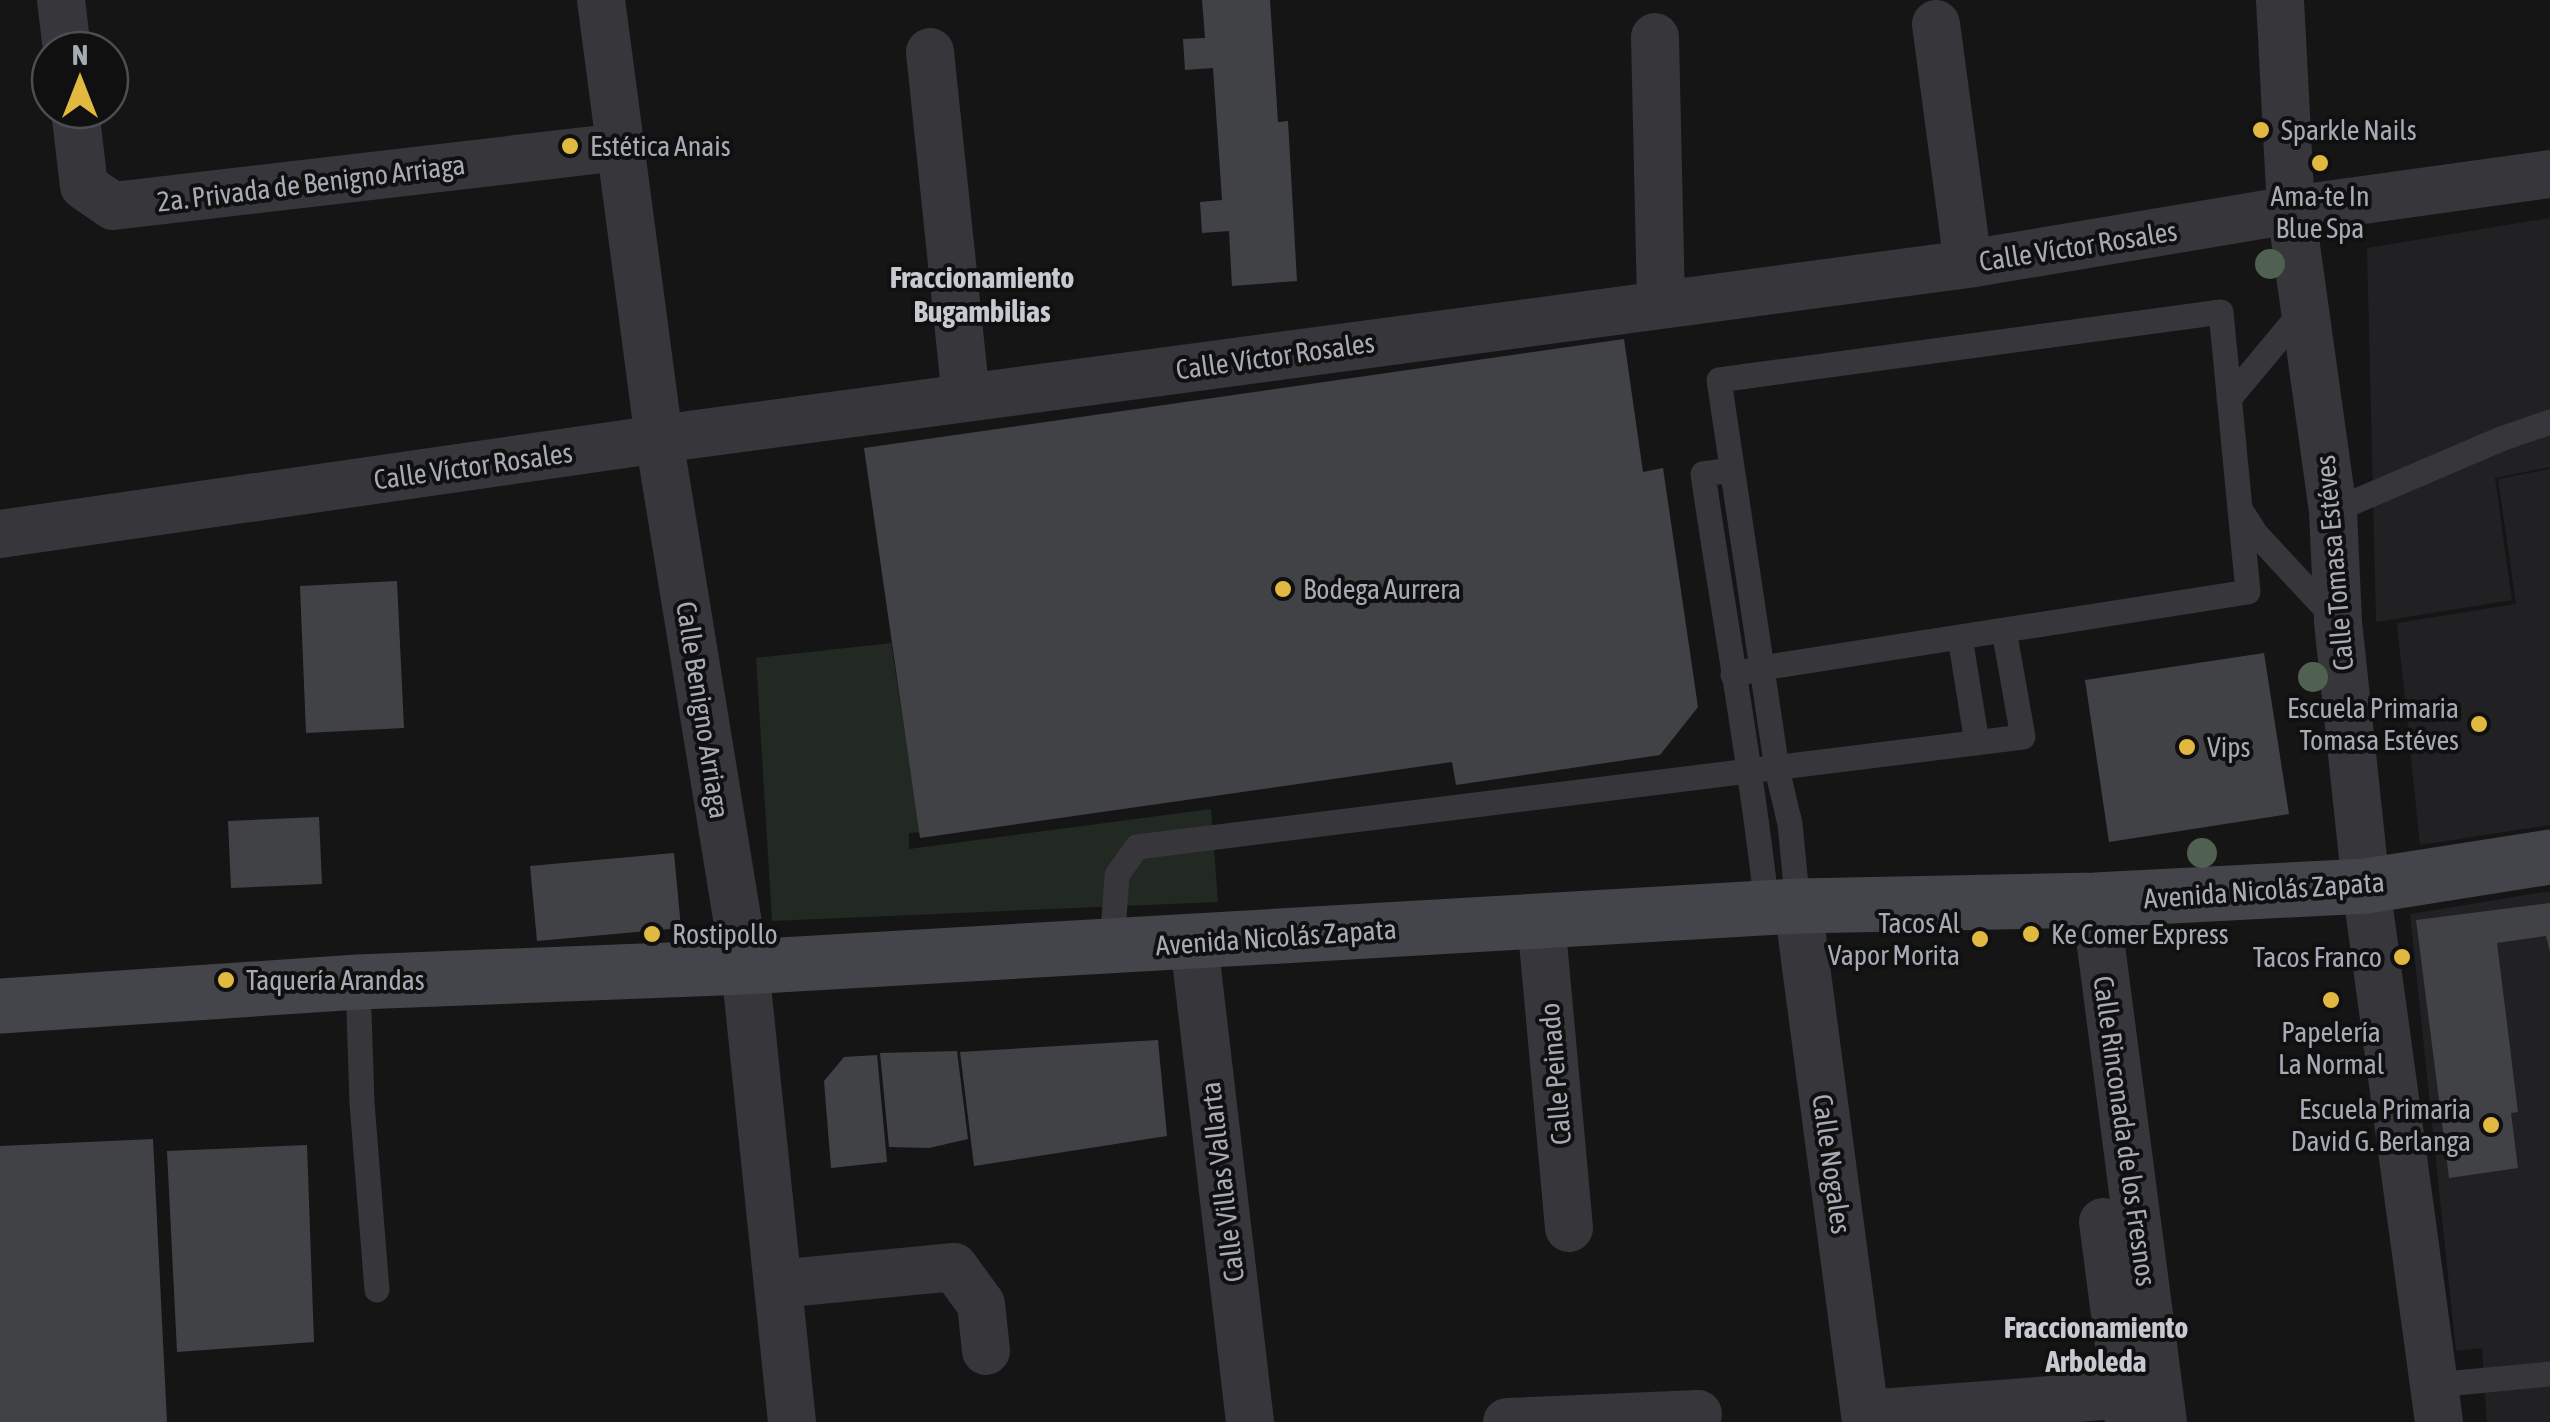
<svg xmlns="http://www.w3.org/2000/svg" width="2550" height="1422" font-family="'Asap Condensed',sans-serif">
	<rect width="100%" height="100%" fill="#151516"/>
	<!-- built -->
	<path fill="#212123" d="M2550 218V467L2495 478 2512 600 2376 622 2367 248Z
		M2550 469V825L2420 845 2397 623 2516 604 2498 479Z
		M2550 891V1422H2487L2482 1348 2456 1351 2410 914Z"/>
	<!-- green -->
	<path fill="#212922" d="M891 643 920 832 909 833V849L1211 809 1218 902 772 921 756 658Z"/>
	<!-- building -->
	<path fill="#414246" d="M1202 0H1270L1278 122 1288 121 1297 281 1232 286 1229 231 1202 233 1200 202 1222 200 1213 68 1185 70 1183 39 1205 38Z
		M1624 339 1643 472 1663 468 1698 707 1660 755 1456 785 1452 762 920 838 864 448Z
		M397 581 404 728 306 733 300 586Z
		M2264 653 2289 814 2109 842 2085 680Z
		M319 817 322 884 231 888 228 821Z
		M674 853 681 928 537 941 530 866Z
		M2550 903V952L2546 936 2497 943 2518 1112 2511 1113 2518 1168 2449 1178 2416 920Z
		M1158 1040 1167 1136 974 1166 960 1052Z
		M957 1051 968 1139 929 1148 889 1147 880 1053Z
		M877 1055 887 1162 831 1168 824 1081 844 1057Z
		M153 1139 167 1422H0V1146Z
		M307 1145 314 1342 177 1352 167 1151Z"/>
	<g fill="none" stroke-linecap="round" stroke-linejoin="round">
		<!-- lane -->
		<path stroke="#36363b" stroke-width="25" d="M2229 399 2304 309
			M1732 470 1703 474C1724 618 1751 763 1767 908
			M2333 511 2501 439 2550 422
			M2242 512 2256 534 2337 621
			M1960 637 1977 743
			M1733 675 1762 668 2248 592 2221 312 1719 380 1777 769 1790 824 1798 906
			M1112 947 1117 875 1137 847 2023 737 2004 630
			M358 982 362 1103 377 1290
			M2435 1385 2550 1374"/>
		<!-- street -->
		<path stroke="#36363b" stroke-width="48" d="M61 0 67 50
			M601 0 659 439 745 967 792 1422
			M2280 0 2291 210 2333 511 2338 622 2366 886 2439 1422
			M1936 24 1968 264
			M1655 37 1661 303
			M930 52 966 398
			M75 110 84 186 113 206 620 147
			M0 534 659 439 1968 264 2291 210 2550 174
			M2095 900 2163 1422
			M1798 906 1866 1422
			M1541 920 1569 1228
			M1194 943 1250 1422
			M2103 1222 2129 1422
			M778 1284 954 1267 981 1304 986 1351
			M1866 1414 2156 1392
			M1507 1422 1698 1414"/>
		<!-- secondary -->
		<path stroke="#44454b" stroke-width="55" d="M0 1006 358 982 745 967 1798 906 2095 900 2366 886 2550 857"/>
	</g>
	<!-- trees -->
	<g fill="#506152">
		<circle cx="2270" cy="264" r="15"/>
		<circle cx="2313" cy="677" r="15"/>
		<circle cx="2202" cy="853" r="15"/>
	</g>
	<!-- markers -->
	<g fill="#e2b940" stroke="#101011" stroke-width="4">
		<circle cx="2261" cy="130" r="10"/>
		<circle cx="570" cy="146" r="10"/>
		<circle cx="2320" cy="163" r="10"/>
		<circle cx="1283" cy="589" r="10"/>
		<circle cx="2479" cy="724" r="10"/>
		<circle cx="2187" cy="747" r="10"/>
		<circle cx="652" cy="934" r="10"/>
		<circle cx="2031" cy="934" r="10"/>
		<circle cx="1980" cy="939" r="10"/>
		<circle cx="2402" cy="957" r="10"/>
		<circle cx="226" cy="980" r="10"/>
		<circle cx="2331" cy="1000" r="10"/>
		<circle cx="2491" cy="1125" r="10"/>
	</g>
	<g text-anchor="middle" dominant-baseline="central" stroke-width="8" stroke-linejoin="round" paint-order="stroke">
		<!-- poi labels -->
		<g font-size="28" fill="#a7abb5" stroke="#101011" text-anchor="start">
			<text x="2281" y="130">Sparkle Nails</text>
			<text x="590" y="146">Estética Anais</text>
			<text x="2320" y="196" text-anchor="middle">Ama-te In<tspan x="2320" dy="32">Blue Spa</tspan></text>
			<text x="1303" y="589">Bodega Aurrera</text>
			<text x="2459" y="708" text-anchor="end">Escuela Primaria<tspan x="2459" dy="32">Tomasa Estéves</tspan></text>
			<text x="2207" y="747">Vips</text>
			<text x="1960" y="923" text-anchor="end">Tacos Al<tspan x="1960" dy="32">Vapor Morita</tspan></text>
			<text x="672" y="934">Rostipollo</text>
			<text x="2051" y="934">Ke Comer Express</text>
			<text x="2382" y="957" text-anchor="end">Tacos Franco</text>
			<text x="246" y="980">Taquería Arandas</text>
			<text x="2331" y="1032" text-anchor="middle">Papelería<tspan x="2331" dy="32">La Normal</tspan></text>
			<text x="2471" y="1109" text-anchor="end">Escuela Primaria<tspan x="2471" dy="32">David G. Berlanga</tspan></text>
		</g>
		<!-- street labels -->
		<g font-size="28" fill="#a7abb5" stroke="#101011">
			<text transform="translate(311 183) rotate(-7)">2a. Privada de Benigno Arriaga</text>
			<text transform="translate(2078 246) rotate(-9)">Calle Víctor Rosales</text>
			<text transform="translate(1275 356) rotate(-8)">Calle Víctor Rosales</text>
			<text transform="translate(473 466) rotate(-8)">Calle Víctor Rosales</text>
			<text transform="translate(2334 563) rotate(-95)">Calle Tomasa Estéves</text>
			<text transform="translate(703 710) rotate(81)">Calle Benigno Arriaga</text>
			<text transform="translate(2264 890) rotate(-4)">Avenida Nicolás Zapata</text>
			<text transform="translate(1276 937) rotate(-4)">Avenida Nicolás Zapata</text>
			<text transform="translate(1555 1074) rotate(-95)">Calle Peinado</text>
			<text transform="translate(2125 1131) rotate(82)">Calle Rinconada de los Fresnos</text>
			<text transform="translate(1832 1164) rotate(82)">Calle Nogales</text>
			<text transform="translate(1222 1182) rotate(-97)">Calle Villas Vallarta</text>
		</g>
		<!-- neighbourhood labels -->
		<g font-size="30" font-weight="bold" fill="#c8cad2" stroke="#101011">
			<text x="982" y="277">Fraccionamiento<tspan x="982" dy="34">Bugambilias</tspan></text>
			<text x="2096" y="1327">Fraccionamiento<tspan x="2096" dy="34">Arboleda</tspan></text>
		</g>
	</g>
	<!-- north arrow -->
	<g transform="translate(80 80)"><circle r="48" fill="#101011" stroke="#4c4e53" stroke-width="2.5"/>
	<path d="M0-8L18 38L0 25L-18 38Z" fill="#e2b940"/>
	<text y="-15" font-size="28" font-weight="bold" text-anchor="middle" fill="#a7abb5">N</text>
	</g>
</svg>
